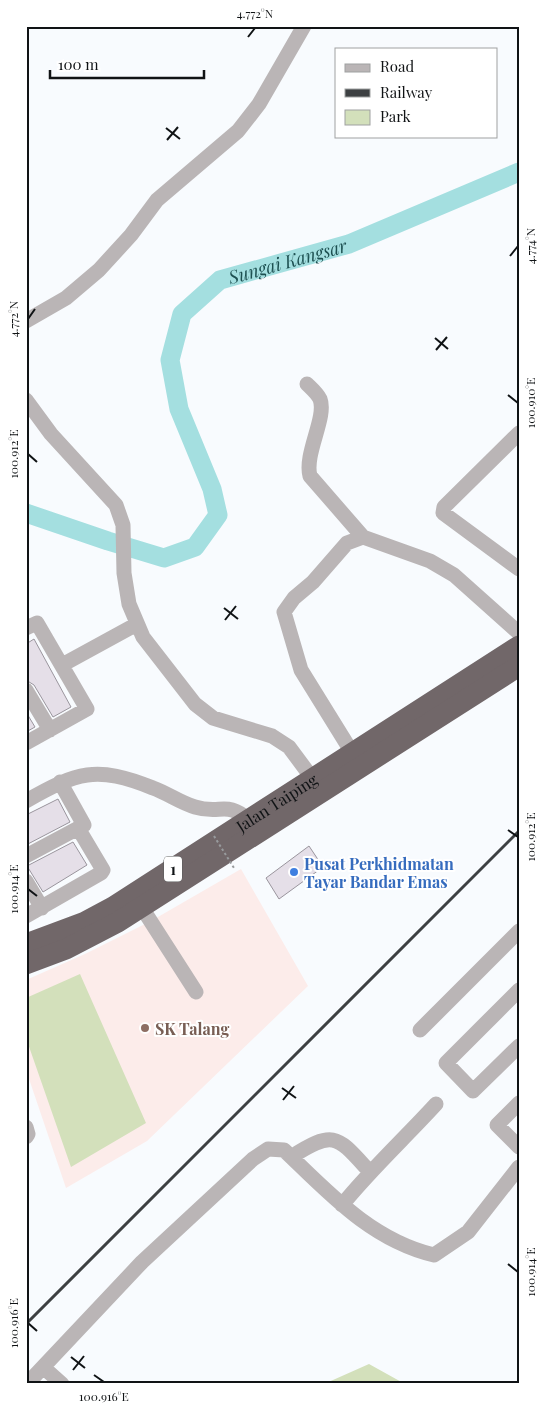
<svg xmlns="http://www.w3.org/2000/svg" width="545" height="1410" font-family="'Playfair Display',serif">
	<rect width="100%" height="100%" fill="#f8fbfe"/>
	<!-- education -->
	<path fill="#fcecea" d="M241 869 308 986 147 1141 66 1188 26 1070V980L85 954 151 921Z"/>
	<!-- green -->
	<path fill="#d3e0bb" d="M80 974 146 1123 71 1167 26 1038V998Z
		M369 1364 405 1384H324Z"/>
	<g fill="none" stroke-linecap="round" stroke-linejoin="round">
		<!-- river -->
		<path stroke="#a4dfe0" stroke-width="19" id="s1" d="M26 513 108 541 164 558 195 547 218 515 212 489 179 409 170 360 182 314 220 280 349 244 519 172"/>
	</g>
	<!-- building -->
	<path fill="#e5dfe8" stroke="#9a959d" d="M34 639 71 707 53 717 34 685 26 680V644Z
		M26 712 35 727 26 732Z
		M58 799 70 822 26 845V815Z
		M73 842 87 865 43 892 27 866Z
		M309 846 323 867 279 899 266 878Z"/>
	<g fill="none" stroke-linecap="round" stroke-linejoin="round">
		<!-- minor -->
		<path stroke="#bab5b6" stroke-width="15" d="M26 321 66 298 99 270 131 235 157 200 238 131 259 104 304 26
			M307 384C311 388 317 393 320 399 327 417 304 454 310 476L363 537
			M26 400 51 434 116 505 123 525 124 573 129 604 143 637 195 704 213 718 272 736 289 747 318 786
			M519 433 444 507 443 513 519 569
			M26 628 37 623 87 709 26 743
			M62 665 137 624
			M26 690 50 730
			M353 754 301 670 284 612 294 598 313 582 347 543 363 537 430 561 454 575 519 633
			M26 801C77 772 96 765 153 788 167 793 181 803 195 807 221 815 226 800 249 820
			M26 856 84 825 60 782
			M26 881 42 908
			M137 900 196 992
			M26 916 101 873 103 870 78 828
			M519 990 446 1063 473 1091 519 1046
			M420 1030 519 931
			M519 1103 497 1125 519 1147
			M26 1127 28 1134 26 1137
			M291 1157C335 1129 337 1136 370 1172
			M342 1205C371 1169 405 1138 436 1104
			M43 1367 62 1384
			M27 1384 142 1262 253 1159 268 1149 284 1150C329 1193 371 1240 434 1255L468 1232 519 1167"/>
		<!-- highway -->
		<g stroke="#716769" stroke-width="21">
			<path id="s2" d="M26 944 85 922 113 907 519 646"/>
			<path d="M26 964 66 949 118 922 519 666"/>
		</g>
		<!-- rail -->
		<path stroke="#3d4042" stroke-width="3" d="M26 1324 519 831"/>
		<!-- path-bridge -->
		<path stroke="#989b9d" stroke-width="2" stroke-dasharray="2.5 2.5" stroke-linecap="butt" d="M214 836 234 868"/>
	</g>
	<!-- ticks -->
	<path fill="none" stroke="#101315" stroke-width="2" d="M248 37 255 28M166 128 180 139M167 140 178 127M510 256 518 246M28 319 35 309M435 338 448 349M436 350 447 337M508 395 518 403M28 454 37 462M224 608 238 619M225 620 236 606M508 830 518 837M28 889 37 896M282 1088 296 1098M283 1100 294 1086M508 1264 518 1272M28 1323 37 1331M71 1357 85 1368M73 1370 84 1356M94 1375 104 1382"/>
	<!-- markers -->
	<circle fill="#3f7fe0" stroke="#fff" stroke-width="2" cx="294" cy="872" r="5"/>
	<circle fill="#8d6e63" stroke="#fff" stroke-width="2" cx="145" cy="1028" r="5"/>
	<g text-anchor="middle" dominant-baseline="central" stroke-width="4" stroke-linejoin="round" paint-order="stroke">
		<!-- shield labels -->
		<rect fill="#fff" stroke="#585a5b" stroke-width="1" x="164" y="856.5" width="18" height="25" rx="4"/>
		<g font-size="15" font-weight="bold" fill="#101315">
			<text x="173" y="869">1</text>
		</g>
		<!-- street labels -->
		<g font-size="16" fill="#101315" stroke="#fff">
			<text stroke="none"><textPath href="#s2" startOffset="289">Jalan Taiping</textPath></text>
		</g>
		<!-- shop labels -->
		<g font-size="16" font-weight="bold" fill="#366cbe" stroke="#fff" text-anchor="start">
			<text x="304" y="863">Pusat Perkhidmatan<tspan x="304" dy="18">Tayar Bandar Emas</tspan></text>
		</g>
		<!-- education labels -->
		<g font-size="16" font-weight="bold" fill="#785e54" stroke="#fff" text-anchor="start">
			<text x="155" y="1028">SK Talang</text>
		</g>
		<!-- water labels -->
		<g font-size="18" font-style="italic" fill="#1d5051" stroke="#fff">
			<text stroke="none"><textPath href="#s1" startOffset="549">Sungai Kangsar</textPath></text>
		</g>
	</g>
	<!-- border -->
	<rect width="545" height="1410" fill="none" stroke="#ffffff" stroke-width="55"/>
	<!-- legend -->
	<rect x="335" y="48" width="162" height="90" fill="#ffffff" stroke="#9fa1a1"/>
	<rect x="345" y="64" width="25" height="8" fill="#bab5b6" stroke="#9fa1a1"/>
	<text x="380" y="72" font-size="15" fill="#101315">Road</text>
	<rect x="345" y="89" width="25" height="8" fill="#3d4042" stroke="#9fa1a1"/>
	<text x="380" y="98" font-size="15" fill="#101315">Railway</text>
	<rect x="345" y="110" width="25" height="15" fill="#d3e0bb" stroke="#9fa1a1"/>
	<text x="380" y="122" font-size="15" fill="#101315">Park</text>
	<!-- scale -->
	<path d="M50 70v8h154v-8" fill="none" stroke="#101315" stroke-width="2.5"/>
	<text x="58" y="70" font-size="15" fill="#101315" stroke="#ffffff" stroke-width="4" paint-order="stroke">100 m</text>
	<rect x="28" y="28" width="490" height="1354" fill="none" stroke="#101315" stroke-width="2"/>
	<g font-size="12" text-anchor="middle" fill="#101315">
		<text x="255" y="18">4.772°N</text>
		<text transform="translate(531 246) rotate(-90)" y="4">4.774°N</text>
		<text transform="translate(14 319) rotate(-90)" y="4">4.772°N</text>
		<text transform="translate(531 403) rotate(-90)" y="4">100.910°E</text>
		<text transform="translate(14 454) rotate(-90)" y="4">100.912°E</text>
		<text transform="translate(531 837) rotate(-90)" y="4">100.912°E</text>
		<text transform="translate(14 889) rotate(-90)" y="4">100.914°E</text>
		<text transform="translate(531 1272) rotate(-90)" y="4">100.914°E</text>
		<text transform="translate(14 1323) rotate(-90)" y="4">100.916°E</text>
		<text x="104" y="1401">100.916°E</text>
	</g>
</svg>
